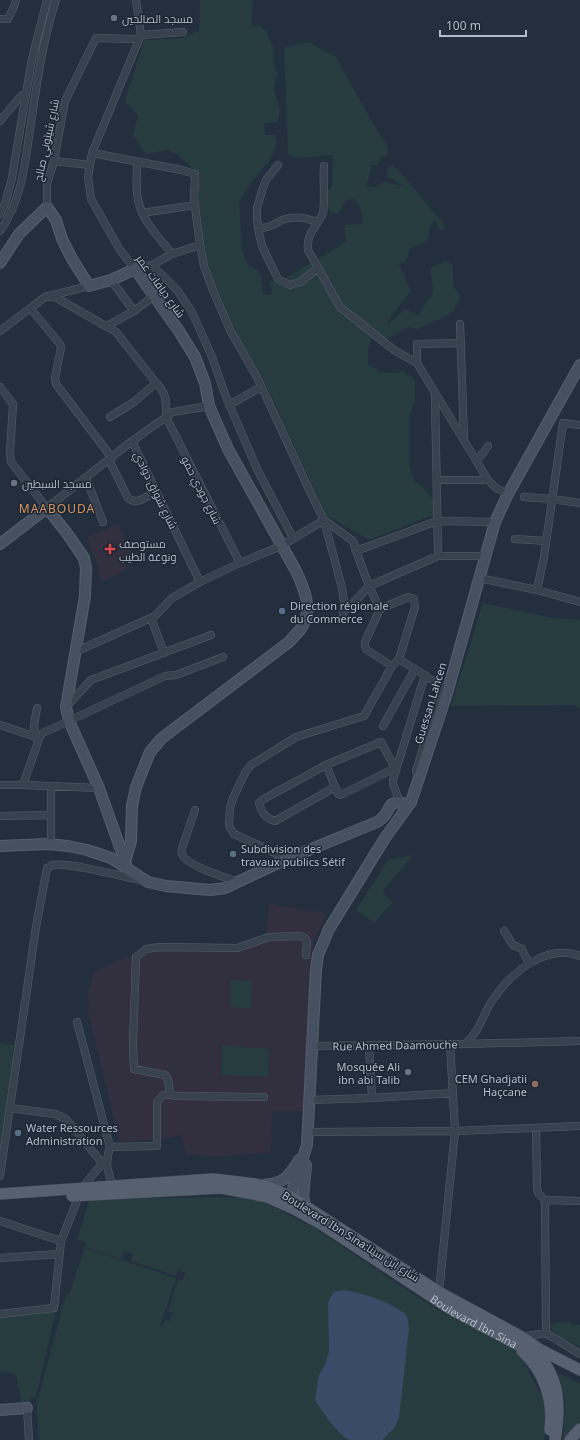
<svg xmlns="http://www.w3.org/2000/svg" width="580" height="1440" font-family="'Noto Sans',Cairo,sans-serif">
	<rect width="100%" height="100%" fill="#242f3e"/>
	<!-- medical -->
	<path fill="#32303f" d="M118 524 134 560 127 564 129 568 102 582 97 572 100 570 87 537Z
		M269 904 325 913 323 922 314 939 312 958 305 1111H272L271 1153 219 1156 186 1155 182 1135 163 1139 142 1141H120L89 1016 88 994 94 972 147 947 240 945 266 934Z"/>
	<!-- green -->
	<path fill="#263c3f" d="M200 0H253L251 27 259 25 266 31 273 47 274 63 277 74 274 89 280 111 278 122 264 123 265 135H275L277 144 270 160 252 181 239 201 242 249 247 264 260 272 263 295 272 294 270 281H281L346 242 344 225 362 224C363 214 361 207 354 199L346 200 340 211 336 214 330 211 322 193 332 187 333 155 297 158 288 154 284 48 308 42 336 57 341 66 370 118 388 147 387 156 380 158 378 165H371L370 173 366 185 374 188 385 182 405 187 388 177 386 170 393 165 404 176 429 207 442 221 445 230 437 229V220L430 225 428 241 410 248 409 253 405 262 398 264C405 272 405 281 411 291L393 313 387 325 405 309 419 316C420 307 429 302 432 294 434 287 431 275 430 268L445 261 453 265V286L461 297 453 312 445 317 417 329 408 327 389 338H372L368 348V364L381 372 390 373 403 372 415 380V400L409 419 410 468 414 481 422 486 433 499V515L369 540 326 515 262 376 234 330 212 282 203 247 198 207 197 172 177 154 167 150 146 154 133 135 138 116 125 101 144 40 183 38 199 31Z
		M483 603 552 618 580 620V709L575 705 451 706Z
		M413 855 382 892 393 902 374 923 356 910 388 860Z
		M230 980 252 981 251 1009 230 1007Z
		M0 1043 16 1045 0 1153Z
		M222 1045 269 1049 268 1077 221 1075Z
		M217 1197 255 1198 313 1227 413 1294 449 1316 518 1350 549 1410 544 1440H39L36 1399H38L63 1305 67 1294H69L85 1248 176 1278 160 1326 162 1327 165 1319 170 1321 173 1313 168 1311 178 1279 183 1280 185 1273 178 1270 176 1276 131 1261 133 1254 124 1251 121 1259 85 1247 86 1242 77 1239 90 1199Z
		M56 1310 36 1397 30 1399 31 1405 22 1406 16 1375 0 1371V1317Z
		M569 1322 572 1325H580V1347L559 1336 553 1331 550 1325 555 1323Z
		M558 1373 580 1383V1424L565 1440H563L565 1400Z"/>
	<!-- water -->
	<path fill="#394c67" d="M343 1290C362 1293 378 1298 394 1307 398 1309 403 1311 405 1314 409 1318 408 1324 409 1329L399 1417 395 1427 382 1440C373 1440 358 1440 350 1440 340 1437 321 1410 315 1400L319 1375 325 1365 329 1351 328 1303 330 1298 334 1292Z"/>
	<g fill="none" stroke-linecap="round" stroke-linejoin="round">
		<defs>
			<path id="street" d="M136 0 141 35 92 153 88 177 91 199 120 250 135 269 152 265 172 254 200 245
				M0 19H8L14 7 16 0
				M141 35 183 32
				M0 121 21 96 26 94 32 59 47 0
				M92 153 182 170 195 174 194 199 200 245 204 266 212 288 230 330 257 377 313 498 324 520 353 541 356 551 437 521 495 522
				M54 161 90 165
				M137 162C137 172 136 183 137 193 139 218 157 235 172 254
				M278 165 266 180 262 191 257 208V218L259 233 262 246 270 263 278 279 290 285 300 282 318 268
				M324 166C323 175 325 206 323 213 317 227 306 233 308 250L340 307 394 350 417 363
				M47 207V184L54 161 65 101 96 38 139 39
				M142 213 195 205
				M0 214 5 204 12 178 26 94
				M258 228C271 228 272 225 282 220 295 215 305 218 317 222
				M0 231C23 199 25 160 31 123 37 82 43 39 56 0
				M152 265 177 290 192 312 212 357 226 397 257 469 293 538
				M111 280 134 311
				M45 297H55L116 332 156 383C167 393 166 402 166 417L240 563
				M30 308 60 344 61 348 55 378 56 384 112 458
				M460 324 464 440
				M107 326 134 311 154 296
				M0 331 45 297 89 286
				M461 343 417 344V363L488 480 496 488 508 494
				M0 387 13 404 10 454 11 462 47 508 132 441 166 417 173 412 209 406
				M435 394 438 556
				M229 405 261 387
				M110 417 134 402 156 383
				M132 441 200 582
				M109 460 128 498C137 506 147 496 156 491
				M477 461 488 446
				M86 478 103 522
				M437 480H488
				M524 497 552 499 580 503
				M515 539 546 541
				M356 551 369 586 438 556H486
				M479 578 537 590 580 602
				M537 590 544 557 563 423 580 425
				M343 612 358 598 369 586 380 609
				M151 618 164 653
				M75 652 155 616 172 598 200 582 240 563 281 546 324 520 342 588 344 602 343 619
				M399 659 446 689
				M67 706 91 680 211 635
				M0 725 39 738
				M383 726 415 669
				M35 737 34 725 37 708
				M326 765 338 794 341 795 395 768 381 742 326 765 262 800 259 803C261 812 266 819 275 821L335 787
				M416 771 442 687
				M0 785H23
				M99 788 23 785 40 736 43 733 165 676 176 675 223 657
				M400 802 393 784V780L425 675
				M195 810 182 848C182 850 181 852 182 854 185 865 227 878 238 882
				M0 816 51 815
				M51 845V786
				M288 859 234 834 229 826 230 808 233 798 246 771 251 765 296 737 364 716 392 666 399 659 415 607 414 599 408 597 380 609 365 642V646L367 650 392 666
				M504 931 513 945 522 949 525 956 529 963
				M77 1022 110 1147
				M465 1044 580 1041
				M312 1046 465 1044C480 1032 483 1013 494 998 512 972 547 943 580 956
				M369 1046 372 1098
				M170 1095 178 1096 264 1097
				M309 1100 372 1098 453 1093
				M10 1108 55 1114 66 1119 103 1164
				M536 1128 537 1188 538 1193 545 1200 580 1201
				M308 1132 455 1131 580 1126
				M0 1176 36 927 47 868C48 868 52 865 52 865 66 861 124 877 141 880
				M113 1186C107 1170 105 1163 110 1147L157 1146V1102L163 1095H170L168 1079 165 1075 134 1069 133 1044 136 957 146 949 160 947 237 948 269 937 301 936 305 938 307 942 306 955
				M545 1200 546 1333
				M0 1221 61 1241
				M0 1258 59 1254
				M439 1292 455 1131 450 1044
				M0 1314 54 1308 61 1241 82 1188 106 1159
				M522 1337 546 1333 580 1354
				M27 1408 29 1440"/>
			<path id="secondary" d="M0 263 19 234 47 207 56 220 62 239 71 257 89 286 111 280 135 269 179 331 195 357 205 383 209 406 228 449 296 571C304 588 313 609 302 627 299 632 293 637 289 642L162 738 150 752 136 787 132 806 131 841 125 862
				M0 544 47 508 66 532 84 558 86 568 85 596 66 707 69 721 99 788 128 870
				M0 846 47 844 68 846 87 850 111 858 148 882 166 886 210 890 225 888 282 861 377 822C380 820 383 818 385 815 391 806 390 801 403 803L406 808
				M261 1185C284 1184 288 1178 300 1159
				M288 1204 307 1145 316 970 318 955 329 929 385 838 411 802 448 690 495 522 508 494 580 365
				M305 1205 303 1197 306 1165
				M0 1410 27 1408"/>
			<g id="primary">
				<path d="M0 1194 213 1179 256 1184 269 1187 291 1197 439 1292 522 1337 539 1349 580 1370"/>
				<path id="s1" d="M72 1196 221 1188 248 1193 267 1197 294 1209 321 1224 452 1310 537 1355"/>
				<path d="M534 1349C560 1378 561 1404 555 1440"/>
				<path d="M522 1351C544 1371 554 1401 550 1430"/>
				<path d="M570 1440 580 1429"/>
			</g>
		</defs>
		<!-- street casing -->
		<use href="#street" stroke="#565f6c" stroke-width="8"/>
		<!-- secondary casing -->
		<use href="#secondary" stroke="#565f6c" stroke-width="12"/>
		<!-- primary casing -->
		<use href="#primary" stroke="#414a57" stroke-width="12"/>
		<!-- street -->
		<use href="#street" stroke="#38414e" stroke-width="7"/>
		<!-- secondary -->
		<use href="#secondary" stroke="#465061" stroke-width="10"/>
		<!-- primary -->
		<use href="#primary" stroke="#56606e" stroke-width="11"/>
	</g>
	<!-- markers -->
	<g fill="#6b7280" stroke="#1d2633" stroke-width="1.5">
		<circle cx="114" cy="18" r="4"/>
		<circle cx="14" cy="483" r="4"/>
		<circle cx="408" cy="1072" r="4"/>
	</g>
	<path fill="#e0444e" stroke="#1d2633" stroke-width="1.5" d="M108 543h4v4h4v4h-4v4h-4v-4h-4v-4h4z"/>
	<g fill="#5c6f8a" stroke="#1d2633" stroke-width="1.5">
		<circle cx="282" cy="611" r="4"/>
		<circle cx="233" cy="854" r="4"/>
		<circle cx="18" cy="1133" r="4"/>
	</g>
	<circle fill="#8d6e63" stroke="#1d2633" stroke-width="1.5" cx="535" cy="1084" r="4"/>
	<g text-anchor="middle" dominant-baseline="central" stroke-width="3" stroke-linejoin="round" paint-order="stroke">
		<!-- poi labels -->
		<g font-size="11" fill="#b4bcc9" stroke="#1d2633" text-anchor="start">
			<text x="122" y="18">مسجد الصالحين</text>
			<text x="22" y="483">مسجد السبطين</text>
			<text x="119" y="543">مستوصف<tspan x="119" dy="13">ونوغة الطيب</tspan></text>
			<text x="290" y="605">Direction régionale<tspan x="290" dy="13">du Commerce</tspan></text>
			<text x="241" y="848">Subdivision des<tspan x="241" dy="13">travaux publics Sétif</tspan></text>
			<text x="400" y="1066" text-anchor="end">Mosquée Ali<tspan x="400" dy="13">ibn abi Talib</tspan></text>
			<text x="527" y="1078" text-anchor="end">CEM Ghadjatii<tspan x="527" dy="13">Haçcane</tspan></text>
			<text x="26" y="1127">Water Ressources<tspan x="26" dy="13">Administration</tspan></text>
		</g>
		<!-- street labels -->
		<g font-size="11" fill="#b4bcc9" stroke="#1d2633">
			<text transform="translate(46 140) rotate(-78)">شارع شيتوني صالح</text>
			<text transform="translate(161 286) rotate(54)">شارع ديافات عمر</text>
			<text transform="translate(156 490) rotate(64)">شارع شواق دوادي</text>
			<text transform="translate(202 490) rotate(63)">شارع جودي حمو</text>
			<text transform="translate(430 703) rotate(-73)">Guessan Lahcen</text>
			<text transform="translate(395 1045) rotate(-1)">Rue Ahmed Daamouche</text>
			<text transform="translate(351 1236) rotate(32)">Boulevard Ibn Sina:شارع ابن سينا</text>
			<text stroke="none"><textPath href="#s1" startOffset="438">Boulevard Ibn Sina</textPath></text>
		</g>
		<!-- neighbourhood labels -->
		<g font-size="12" letter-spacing="1" fill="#d59563" stroke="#1d2633">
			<text x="57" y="508">MAABOUDA</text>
		</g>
	</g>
	<!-- scale -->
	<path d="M440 30v6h86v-6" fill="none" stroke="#b4bcc9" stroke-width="2"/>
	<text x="446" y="30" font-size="12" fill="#b4bcc9" stroke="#1d2633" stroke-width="3" paint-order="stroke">100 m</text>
</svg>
